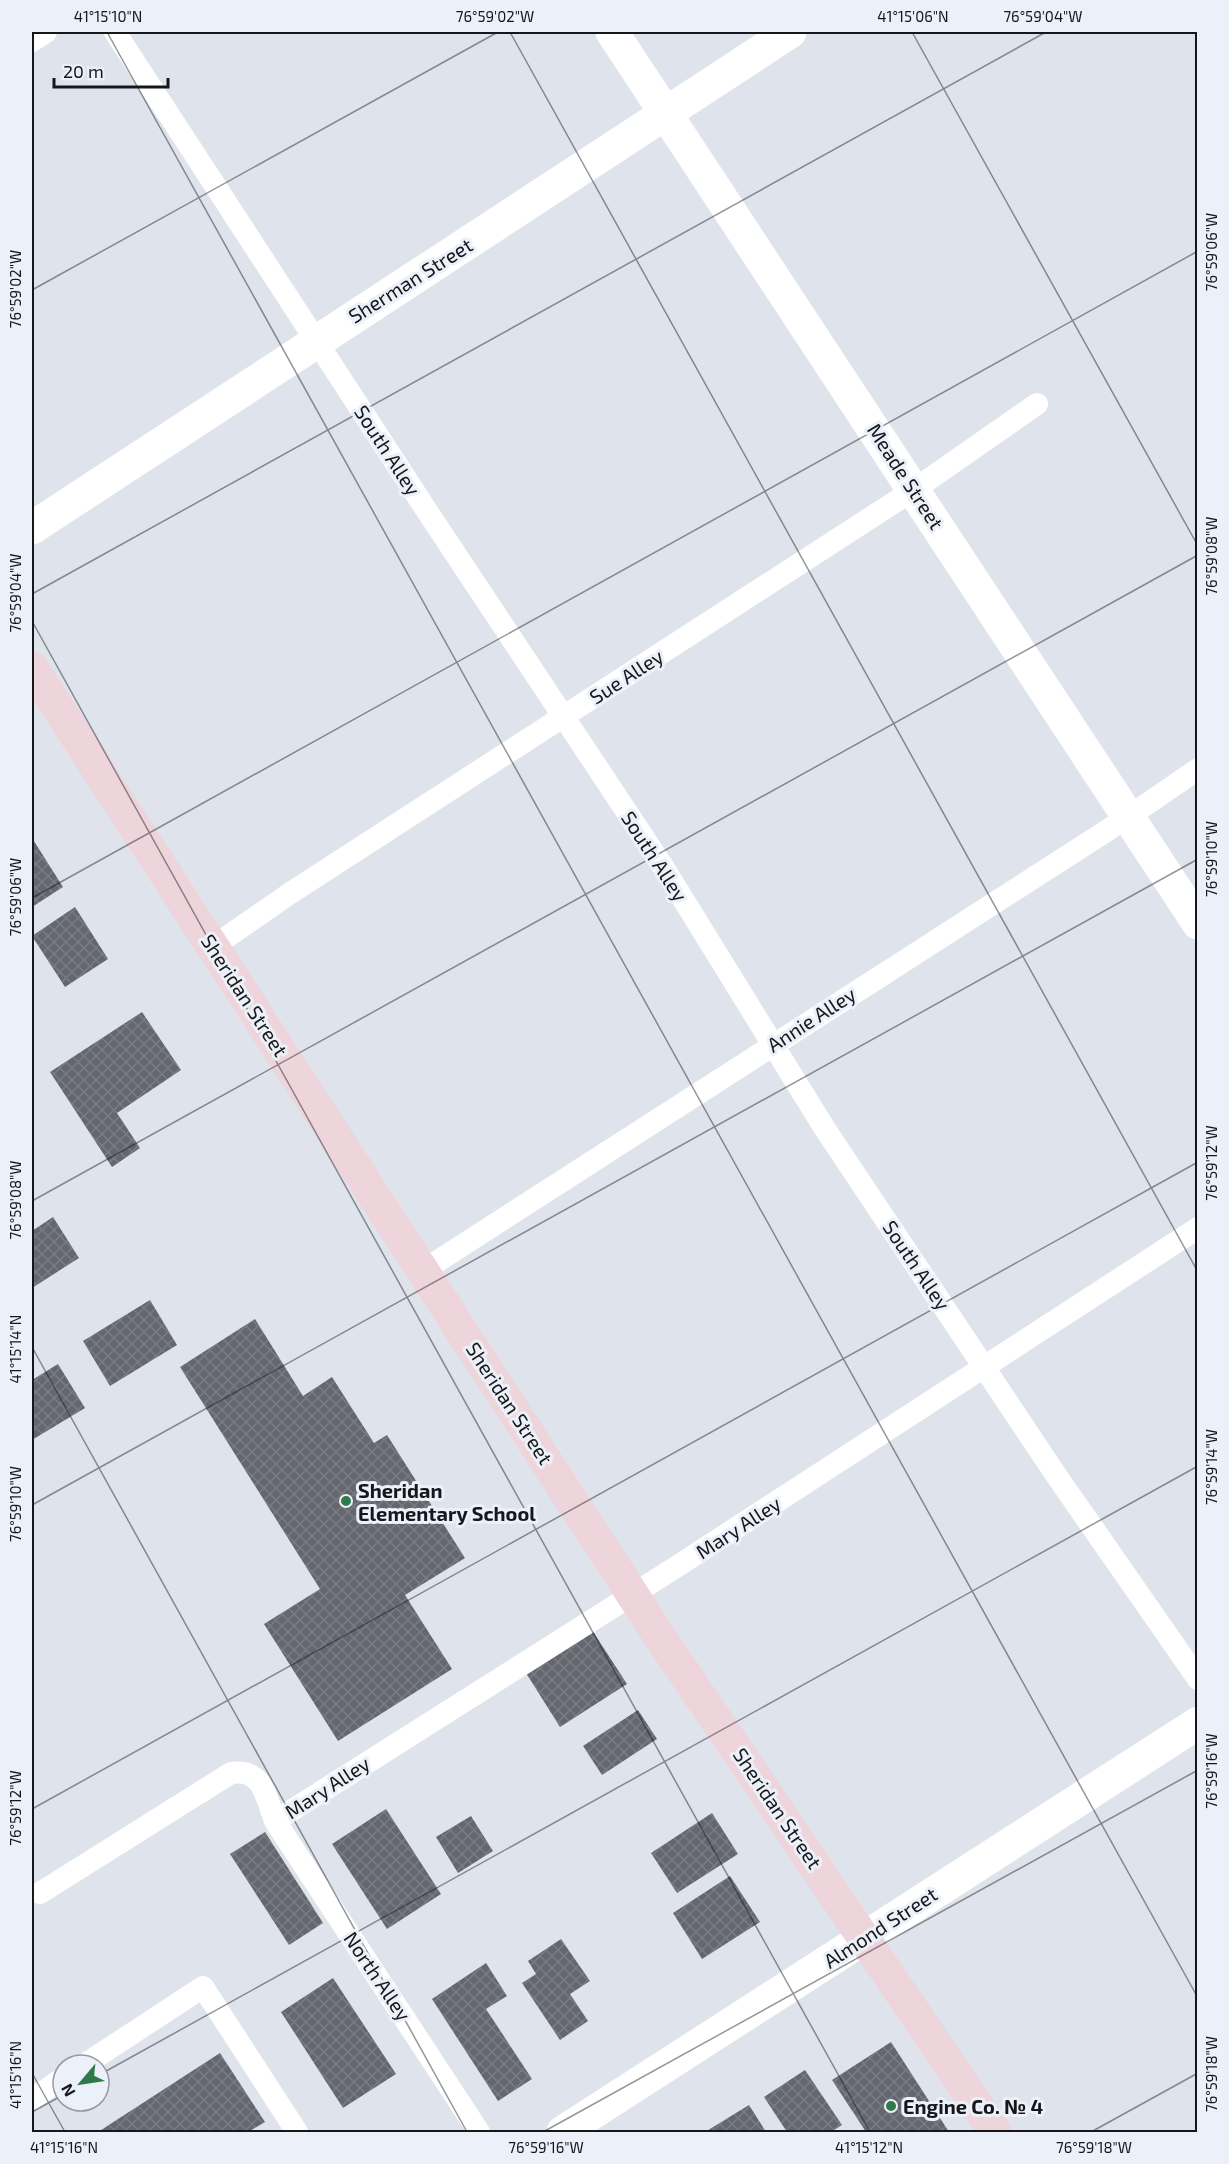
<svg xmlns="http://www.w3.org/2000/svg" width="1229" height="2164" font-family="'Exo 2',sans-serif">
	<defs>
		<pattern id="building-cross-hatch" width="8" height="8" patternUnits="userSpaceOnUse" patternTransform="scale(1.5)"><rect width="8" height="8" fill="#64676f"/><path d="M0 0l8 8M0 8l8-8" fill="none" stroke="#797c82"/></pattern>
	</defs>
	<rect width="100%" height="100%" fill="#dfe3eb"/>
	<!-- building -->
	<path fill="url(#building-cross-hatch)" d="M32 838 63 887 32 907Z
		M75 907 108 959 65 987 32 936Z
		M142 1012 181 1070 117 1113 140 1148 112 1167 50 1072Z
		M53 1217 79 1258 32 1288V1231Z
		M150 1300 177 1345 110 1386 83 1341Z
		M255 1319 303 1396 332 1377 374 1443 387 1435 465 1558 405 1595 452 1669 338 1741 264 1624 320 1589 180 1367Z
		M58 1364 85 1408 32 1440V1380Z
		M592 1630 627 1684 560 1727 526 1673Z
		M638 1710 657 1739 602 1775 583 1746Z
		M386 1809 441 1894 387 1929 332 1844Z
		M712 1813 738 1854 677 1893 651 1853Z
		M471 1816 493 1851 458 1873 436 1837Z
		M265 1832 323 1923 289 1945 230 1854Z
		M730 1876 760 1922 702 1959 673 1913Z
		M561 1939 590 1981 570 1994 588 2021 560 2040 522 1983 536 1974 528 1961Z
		M486 1963 507 1996 486 2009 532 2079 498 2101 432 1999Z
		M333 1978 396 2074 343 2108 281 2012Z
		M891 2042 949 2132H866L832 2080Z
		M220 2053 265 2122 248 2132H98Z
		M805 2070 842 2125 831 2132H787L764 2097Z
		M749 2105 766 2132H705Z"/>
	<g fill="none" stroke-linecap="round" stroke-linejoin="round">
		<!-- lane -->
		<path stroke="#fff" stroke-width="22" d="M115 32 425 508 662 865 825 1129 1056 1475 1198 1679
			M32 41 46 32
			M214 946 289 894 915 489 1037 404
			M424 1270 1128 817 1198 769
			M275 1821 673 1569 1198 1228
			M40 1893 231 1773C263 1768 266 1797 275 1821L479 2132
			M84 2065 203 1987 297 2132
			M32 2099 63 2078"/>
		<!-- street -->
		<path stroke="#fff" stroke-width="33" d="M612 32 1198 923
			M32 528 790 32
			M563 2132 1198 1723"/>
		<!-- secondary -->
		<path stroke="#eed5dc" stroke-width="33" d="M32 668 658 1634 995 2132"/>
	</g>
	<!-- ticks -->
	<path fill="none" stroke="#15171a" stroke-width="1.5" stroke-opacity="0.45" d="M107 32 1198 1998M510 32 1198 1272M912 32 1198 546M32 290 498 32M32 594 1046 32M32 621 870 2132M32 898 1198 251M32 1201 1198 555M32 1347 467 2132M32 1505 1198 859M32 1809 1198 1162M32 2073 65 2132M99 2075 1198 1466M32 2112 63 2095M543 2132 1198 1770M1091 2132 1198 2073"/>
	<!-- markers -->
	<g fill="#2e7a49" stroke="#ecf0f9" stroke-width="2">
		<circle cx="346" cy="1501" r="6"/>
		<circle cx="891" cy="2106" r="6"/>
	</g>
	<g text-anchor="middle" dominant-baseline="central" stroke-width="6" stroke-linejoin="round" paint-order="stroke">
		<!-- street labels -->
		<g font-size="20" fill="#15171a" stroke="#ecf0f9">
			<text transform="translate(410 280) rotate(-32)">Sherman Street</text>
			<text transform="translate(388 450) rotate(57)">South Alley</text>
			<text transform="translate(906 476) rotate(57)">Meade Street</text>
			<text transform="translate(626 676) rotate(-33)">Sue Alley</text>
			<text transform="translate(655 856) rotate(57)">South Alley</text>
			<text transform="translate(245 995) rotate(57)">Sheridan Street</text>
			<text transform="translate(811 1019) rotate(-33)">Annie Alley</text>
			<text transform="translate(917 1265) rotate(56)">South Alley</text>
			<text transform="translate(510 1403) rotate(57)">Sheridan Street</text>
			<text transform="translate(738 1527) rotate(-33)">Mary Alley</text>
			<text transform="translate(327 1787) rotate(-33)">Mary Alley</text>
			<text transform="translate(778 1808) rotate(56)">Sheridan Street</text>
			<text transform="translate(880 1927) rotate(-33)">Almond Street</text>
			<text transform="translate(378 1976) rotate(56)">North Alley</text>
		</g>
		<!-- poi labels -->
		<g font-size="20" font-weight="bold" fill="#15171a" stroke="#ecf0f9" text-anchor="start">
			<text x="358" y="1490">Sheridan<tspan x="358" dy="23">Elementary School</tspan></text>
			<text x="903" y="2106">Engine Co. № 4</text>
		</g>
	</g>
	<!-- border -->
	<rect width="1229" height="2164" fill="none" stroke="#ecf0f9" stroke-width="66"/>
	<!-- north arrow -->
	<g transform="translate(81 2083) rotate(241)"><circle r="28" fill="#ecf0f9" stroke="#9699a0" stroke-width="1.5"/>
	<path d="M0-4.5L10 22L0 15L-10 22Z" fill="#2e7a49"/>
	<text y="-9" font-size="16" font-weight="bold" text-anchor="middle" fill="#15171a">N</text>
	</g>
	<!-- scale -->
	<path d="M54 78v9h114v-9" fill="none" stroke="#15171a" stroke-width="3"/>
	<text x="63" y="78" font-size="18" fill="#15171a" stroke="#ecf0f9" stroke-width="4.5" paint-order="stroke">20 m</text>
	<rect x="33" y="33" width="1163" height="2098" fill="none" stroke="#15171a" stroke-width="2"/>
	<g font-size="15" text-anchor="middle" fill="#15171a">
		<text x="108" y="22">41°15'10"N</text>
		<text x="495" y="22">76°59'02"W</text>
		<text x="913" y="22">41°15'06"N</text>
		<text x="1043" y="22">76°59'04"W</text>
		<text transform="translate(1212 252) rotate(-90)" y="5">76°59'06"W</text>
		<text transform="translate(16 289) rotate(-90)" y="5">76°59'02"W</text>
		<text transform="translate(1212 556) rotate(-90)" y="5">76°59'08"W</text>
		<text transform="translate(16 593) rotate(-90)" y="5">76°59'04"W</text>
		<text transform="translate(1212 859) rotate(-90)" y="5">76°59'10"W</text>
		<text transform="translate(16 897) rotate(-90)" y="5">76°59'06"W</text>
		<text transform="translate(1212 1163) rotate(-90)" y="5">76°59'12"W</text>
		<text transform="translate(16 1200) rotate(-90)" y="5">76°59'08"W</text>
		<text transform="translate(16 1349) rotate(-90)" y="5">41°15'14"N</text>
		<text transform="translate(1212 1467) rotate(-90)" y="5">76°59'14"W</text>
		<text transform="translate(16 1504) rotate(-90)" y="5">76°59'10"W</text>
		<text transform="translate(1212 1771) rotate(-90)" y="5">76°59'16"W</text>
		<text transform="translate(16 1808) rotate(-90)" y="5">76°59'12"W</text>
		<text transform="translate(1212 2074) rotate(-90)" y="5">76°59'18"W</text>
		<text transform="translate(16 2075) rotate(-90)" y="5">41°15'16"N</text>
		<text x="64" y="2153">41°15'16"N</text>
		<text x="546" y="2153">76°59'16"W</text>
		<text x="869" y="2153">41°15'12"N</text>
		<text x="1094" y="2153">76°59'18"W</text>
	</g>
</svg>
